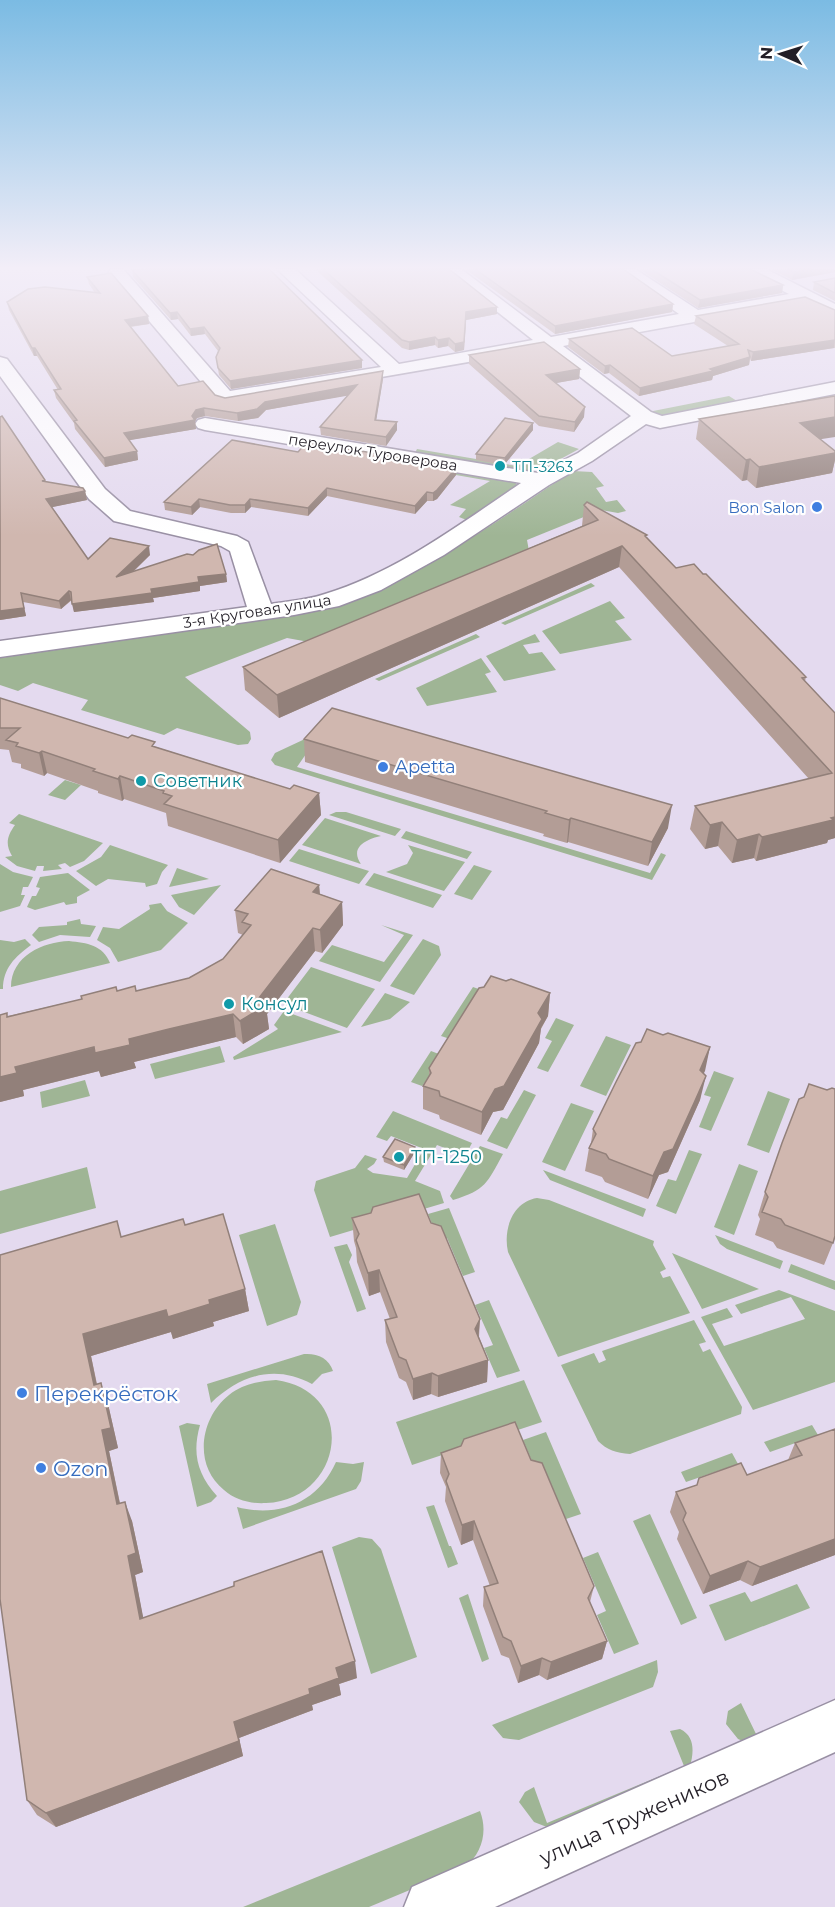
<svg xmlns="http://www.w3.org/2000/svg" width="835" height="1907" font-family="Montserrat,sans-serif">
	<rect width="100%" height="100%" fill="#e4daef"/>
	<!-- green -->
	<path fill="#9fb595" d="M729 396 737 401 655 418 648 412Z
		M558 442 579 449 544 468 521 472 415 453 417 449 517 466Z
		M405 459 515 482 518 487 469 521 459 517 466 509 450 505 490 481 399 465Z
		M573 471 592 472 604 486 596 488 606 502 617 500 626 511 618 513 601 510 527 540 529 551 309 642 287 638 185 677 250 732 251 739 248 744 238 745 177 728 164 735 81 710 88 700 33 683 18 691 0 685V658L291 616C397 597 485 528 573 471Z
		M591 583 595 586 505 625 501 623Z
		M610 601 625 618 615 621 632 640 560 654 542 631Z
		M476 634 480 637 379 681 375 679Z
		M535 634 540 642 523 645 529 654 542 652 556 670 504 681 486 656Z
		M481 658 491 672 485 674 497 692 427 706 416 688Z
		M322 731 297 767 650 873 661 853 666 855 652 880 275 765 271 760 275 753Z
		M65 780 81 785 65 800 48 795Z
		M336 812H346L401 829 395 836 329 815Z
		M19 814 103 843 84 861 70 867 65 863 58 865 62 869 43 871 44 866H37L35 871 17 866 5 857 12 856C5 844 7 836 15 825L9 823Z
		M325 818 381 836C367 839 349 847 361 864L302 845Z
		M406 831 472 852 467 859 401 838Z
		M110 845 168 865 162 872 157 884 146 887 145 883 108 879 96 886 76 871 101 857Z
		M408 845 465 862 444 891 386 872 407 864 413 853Z
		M299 849 369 871 359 884 289 861Z
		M0 864 13 872 33 877 28 887H23L21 895H25L20 906 0 912Z
		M474 865 492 871 472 900 454 894Z
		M177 868 209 879 169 887Z
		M68 873 90 890 77 897V903L66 905 64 902 35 910 27 907 32 896H36L40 888 36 887 40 877Z
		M374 873 442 895 433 908 365 885Z
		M221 885 194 915 179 907 171 895Z
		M161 903 167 911 188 923 161 950 118 962 110 948 97 940 103 927 119 929 150 909 149 905Z
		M80 919 81 924 96 926 90 937 60 935 39 942 32 935 39 927 67 925V922Z
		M381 925 413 935 380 982 319 961 332 945 384 962 404 935Z
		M25 939 31 945C15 957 3 968 3 989H0V940L14 942Z
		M423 939 439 946 441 955 414 995 390 986Z
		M69 941C87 943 103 945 110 963L11 987C11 956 43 942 69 941Z
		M311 967 375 989 347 1028 283 1004Z
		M473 987 487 992 453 1040 441 1036Z
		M385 993 410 1002 390 1019 361 1027Z
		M284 1011 342 1032 234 1060 233 1057 278 1029 274 1025Z
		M556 1018 574 1025 548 1072 537 1068 552 1041 545 1038Z
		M606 1036 631 1045 606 1096 580 1086Z
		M220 1046 225 1062 155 1079 150 1064Z
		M431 1051 444 1056 422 1086 411 1082Z
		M714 1071 734 1078 711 1131 699 1127 711 1097 704 1095Z
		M85 1080 90 1096 42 1108 40 1092Z
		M524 1090 536 1095 507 1149 487 1141 501 1117 507 1119Z
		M768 1091 790 1099 769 1153 747 1145Z
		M571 1103 594 1111 565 1171 542 1162Z
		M393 1111 472 1143 465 1156 437 1145 415 1181 440 1191 444 1203 330 1237 314 1190 316 1181 355 1168 365 1155 377 1159 374 1164 367 1169 373 1173 407 1178 424 1149 391 1136 387 1141 376 1137Z
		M480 1146 503 1154C487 1183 486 1190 453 1200L450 1196Z
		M689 1150 702 1154 676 1214 656 1206 668 1179 676 1181Z
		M739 1164 758 1171 734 1235 714 1227Z
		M87 1167 96 1208 0 1234V1191Z
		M543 1170 646 1209 643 1217 550 1180Z
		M537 1198 549 1200 654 1241 653 1245 666 1269 660 1272 663 1278 670 1276 690 1313 558 1357 508 1252C503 1230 512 1202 537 1198Z
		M449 1208 475 1272 463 1276 447 1238 439 1241 428 1214Z
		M275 1224 301 1302 297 1315 267 1326 239 1235Z
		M715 1235 783 1261 780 1269 727 1249 720 1244Z
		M347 1244 352 1255 349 1262 366 1309 357 1312 334 1247Z
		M672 1253 759 1289 702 1309Z
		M791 1264 835 1281V1290L788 1272Z
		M779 1290 835 1311V1382L753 1410 701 1317 727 1308 733 1317 712 1324 724 1346 805 1319 791 1297 741 1314 735 1305Z
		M489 1300 520 1371 497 1378 484 1348 493 1345 475 1305Z
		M694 1320 706 1342 699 1344 703 1352 710 1349 742 1407 741 1414 630 1454C616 1453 607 1450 598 1441L561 1365 594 1353 599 1363 606 1360 602 1351Z
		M304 1354C317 1353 329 1358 333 1371L322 1374 312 1384C275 1364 240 1375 211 1403L207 1384Z
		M276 1380C360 1392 343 1500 266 1503 251 1504 235 1500 224 1490 193 1465 200 1418 229 1395 243 1384 259 1381 276 1380Z
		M524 1380 542 1422 412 1465 396 1422Z
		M187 1423 200 1425C192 1453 197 1474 217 1496L211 1502 197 1507 179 1426Z
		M812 1425 818 1435 770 1452 764 1442Z
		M546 1432 581 1514 566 1519 545 1470 537 1473 523 1440Z
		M732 1453 738 1464 686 1482 681 1472Z
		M336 1462 353 1464 364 1462 361 1481 356 1489 243 1529 237 1507C278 1518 318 1503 336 1462Z
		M434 1505 449 1546H451L458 1564 448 1568 426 1507Z
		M650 1514 697 1618 681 1625 633 1521Z
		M359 1537 372 1539 381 1549 417 1657 371 1674 332 1547Z
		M598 1552 639 1644 614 1654 597 1615 606 1611 583 1558Z
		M797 1584 810 1608 725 1641 709 1605 745 1592 751 1602Z
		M468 1594 489 1659 482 1662 459 1598Z
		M657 1660 658 1672 653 1687 519 1740 503 1738 492 1725Z
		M741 1703 757 1736 752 1745 738 1739 726 1724 728 1711Z
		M680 1729C695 1736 694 1752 690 1766L552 1829 534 1822 519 1802 525 1792 534 1787 547 1823 684 1766 670 1731Z
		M480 1811C488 1832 482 1853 465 1867L369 1907H243Z"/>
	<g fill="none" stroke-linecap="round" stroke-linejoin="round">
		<defs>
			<path id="minor" d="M111 269H123L230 391 381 367 277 269H295L399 364 533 340 443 269H461L551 337 679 314 616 269H635L698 310 789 294 747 273 745 269H766L835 304V316L804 302 563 346 651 412 662 416 835 382V394L660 428 646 424 592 461 549 485 444 555 381 590 339 606 294 615 0 657V641L247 607 230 551 221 546 114 521 89 499 0 376V357L7 359 105 489 130 511 237 536 248 542 271 604C289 601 308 600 325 594 397 572 460 524 521 483L205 430 198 428 195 424 198 420 205 418 538 473 578 453 631 416 544 349 225 404 218 402 111 276 109 272Z
				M835 1700V1752L495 1907H404L412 1887Z"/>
		</defs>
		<!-- minor casing -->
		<use href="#minor" stroke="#9990a4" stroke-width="3"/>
		<!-- minor -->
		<use href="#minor" fill="#fff" fill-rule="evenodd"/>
	</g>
	<!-- wall -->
	<path fill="#b39d96" d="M315 269H449L497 307V314L466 320 464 350 455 352 448 346 438 348 435 345 409 350 402 348Z
		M465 269H623L673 304 672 312 555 334Z
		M639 269H750L783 285 782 293 698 308Z
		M771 269H835V272L792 280Z
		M132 270 362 360V368L231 389 219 375 216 357 218 351 205 334 191 336 178 319 171 320 133 277Z
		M87 277 148 316 149 324 131 327 178 386 225 398 383 371V379L376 420 397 430 386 446 321 435 320 427 348 395 266 410 258 418 238 421 205 416 197 418 195 421 196 429 129 440 137 451 138 460 105 467 75 429 74 423 56 398 54 390H58L37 356H34L9 310 7 302 95 293 89 284Z
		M835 278V301L813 290 814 282Z
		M835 310V348H834L751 361 750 359 749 365 713 376 712 380 639 396 609 373 604 374 568 347 569 339 672 356 728 346 694 324 696 316Z
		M469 355 580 369 579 379 556 383 584 417 574 432 539 426 469 364Z
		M699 419 820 439 835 451V460L832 473 756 488 747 480 742 481 696 439Z
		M533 423V430L504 465 476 460V454Z
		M298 452 456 475 437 499 433 501H427L415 514 327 496 308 516 251 507 245 513H231L200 507 192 515 165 510 164 502Z
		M45 481 85 491 87 500 52 507 88 559 150 555 133 572 226 574 227 582 200 586V591L153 598 154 602 74 612 72 600 61 609 23 602 26 616 0 620Z
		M584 505 647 537 676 568 806 677 805 681 835 713V838L828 840 827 843 756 861 754 858 732 863 718 846 705 849 690 829 695 806 809 779 619 567 279 718 245 690 243 667 582 526Z
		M0 698 290 789 319 793 321 815 280 863 168 826 166 813 124 799 122 801 98 793V791L47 773 44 776 21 768V764L12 762 9 750 0 749Z
		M304 739 668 828 648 866 568 842 567 843 543 836 544 834 305 762Z
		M319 885 320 894 342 902 343 925 322 953 315 951 267 1014 269 1029 243 1044 236 1037 173 1052 134 1062 136 1068 101 1077 99 1071 23 1090 24 1096 0 1102V1015L8 1016 117 991H136L189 978 223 959 243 935 238 933 235 910Z
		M506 981 550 993 548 1016 541 1029 539 1043 503 1110 493 1112 481 1135 440 1119 439 1115 423 1109V1086L429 1077V1068Z
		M663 1035 710 1047 703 1074 700 1100 668 1172 659 1175 648 1199 605 1182 602 1177 585 1171 589 1148 591 1143 593 1129Z
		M835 1089V1238L824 1265 777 1248 773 1242 755 1235 760 1219 758 1215 765 1192 827 1090Z
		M415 1147V1152L404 1170 384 1162 383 1157Z
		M352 1218 431 1223 480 1319 479 1337 488 1360 487 1382 438 1397 431 1394 413 1400 406 1382 399 1378 386 1342 385 1320 390 1319 380 1292 369 1296 357 1262 356 1248 354 1241Z
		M185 1225 245 1289 249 1311 213 1322 214 1326 173 1339 171 1332 91 1356 97 1384 108 1404 118 1448 109 1451 120 1503 132 1521 143 1572 135 1575 143 1618 357 1678 339 1684 341 1695 312 1705 313 1710 239 1738 243 1756 56 1827 37 1815 27 1800 0 1599 121 1237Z
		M835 1429V1555L752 1586 740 1580 703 1594 677 1539 679 1532 670 1512 676 1492 747 1475 788 1460 795 1443Z
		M441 1453 531 1460 594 1586 590 1602 607 1641 602 1659 547 1680 539 1675 518 1683 509 1658 501 1655 483 1606 484 1587 490 1586 473 1540 461 1545 445 1501 446 1487 440 1473Z"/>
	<!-- shaded-wall -->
	<path fill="#92807a" d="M811 269H835V272L792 280 794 272Z
		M783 285 782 293 698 308 700 300Z
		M673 304 672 312 555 334V326Z
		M497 307V314L466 320 464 350 455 352V344L466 312Z
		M177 312 178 319 171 320 170 313Z
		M148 316 149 324 126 327 125 320Z
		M204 327 205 334 191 336 190 329Z
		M435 337V345L409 350V342Z
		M449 338 448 346 438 348V340Z
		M835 340 834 348 751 361 753 352Z
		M32 348H35L37 356H34Z
		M750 357 749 365 713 376 712 380 639 396 640 388 710 369Z
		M362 360V368L231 389 230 381Z
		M610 365 609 373 604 374 605 366Z
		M580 369 579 379 545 385 546 375Z
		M383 371V379L375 428V420Z
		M357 385V394L266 410 258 418 238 421 237 413 265 402Z
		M585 407 584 417 574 432 575 422Z
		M204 408 205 416 197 418 195 421 196 429 125 441 124 433 192 416 196 410Z
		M835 417V437L796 443 800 423Z
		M397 422V430L386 446V437Z
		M533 423V430L504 465 505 458Z
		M137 451 138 460 105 467 104 458Z
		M835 453V460L832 473 756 488 759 467Z
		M750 459 747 480 742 481 746 460Z
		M457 467 456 475 437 499 433 501V493Z
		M327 488V496L308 516V508Z
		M85 491 87 500 48 508 46 499Z
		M427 492V501L415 514V506Z
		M199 499 200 507 192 515 191 507Z
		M250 499 251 507 245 513V505Z
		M149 546 150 555 118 586 116 577Z
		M622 546 619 567 279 718 277 695Z
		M226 574 227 582 200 586V591L153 598 154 602 74 612 72 604 151 589 198 577Z
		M69 591 71 600 61 609 59 601Z
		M21 593 26 616 0 620V611Z
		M42 751 47 773 44 776 39 753Z
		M120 776 124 799 122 801 118 779Z
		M319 793 321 815 280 863 278 840Z
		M672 805 668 828 648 866 652 842Z
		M835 805V838L828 840 827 843 756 861 762 837Z
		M571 818 568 842 567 843 569 820Z
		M722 822 718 846 705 849 710 825Z
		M759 834 754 858 732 863 737 840Z
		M319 885 321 909 313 892Z
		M342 902 343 925 322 953 320 930Z
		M313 928 315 951 267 1014 269 1029 243 1044 240 1021Z
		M550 993 548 1016 541 1028 539 1043 503 1110 493 1112 481 1135 482 1112Z
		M233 1014 236 1037 134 1062 136 1068 101 1077 99 1071 23 1090 24 1096 0 1102V1077L15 1067 169 1029Z
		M710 1047 705 1071 694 1093 700 1070Z
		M706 1076 700 1100 668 1172 659 1175 648 1199 653 1176 664 1152Z
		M415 1147V1152L404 1170V1165Z
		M379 1270 380 1292 369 1296 368 1273Z
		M245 1289 249 1311 213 1322 214 1326 173 1339 171 1332 91 1356 101 1406 94 1385 83 1334 166 1310 209 1300Z
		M480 1319 478 1341 475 1329Z
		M488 1360 487 1382 438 1397V1376Z
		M432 1373 431 1394 413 1400V1379Z
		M101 1383 108 1404 118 1448 109 1451 124 1524 117 1504 102 1430Z
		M125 1502 132 1521 143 1572 135 1575 147 1637 140 1619 128 1556Z
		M474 1521 473 1540 461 1545 462 1525Z
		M835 1539V1555L752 1586 760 1567Z
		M748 1561 740 1580 703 1594 710 1576Z
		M607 1641 602 1659 547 1680 551 1662Z
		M542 1658 539 1675 518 1683 521 1666Z
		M355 1661 357 1678 339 1684 341 1695 312 1705 313 1710 239 1738 243 1756 56 1827 46 1813 234 1722 309 1689 336 1668Z"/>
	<!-- building -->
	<path fill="#d0b7af" stroke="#92807a" stroke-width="1.5" d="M147 269H269L362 360 230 381 218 368 216 357 220 348 204 327 190 329 177 312 170 313 132 270Z
		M323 269H449L497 307 466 312 464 342 455 344 449 338 438 340 435 337 409 342 402 340Z
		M475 269H623L673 304 555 326Z
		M651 269H750L783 285 700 300Z
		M787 269H811L794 272Z
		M111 273 148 316 125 320 178 386 203 381 215 395 225 398 383 371 375 420 397 422 386 437 320 427 357 385 265 402 257 409 237 413 204 408 196 410 192 416 195 420 124 433 137 451 104 458 74 421 77 420 54 390 61 389 35 348H32L7 302 28 289 45 287 100 293 87 277Z
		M835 278V293L814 282Z
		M805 297 835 310V340L753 352 748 350 750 357 710 369 713 371 640 388 610 365 605 366 569 339 632 328 672 356 739 344 696 316Z
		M544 342 580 369 546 375 585 407 575 422 539 416 469 355Z
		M835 396V417L800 423 835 451V453L759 467 750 459 746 460 699 419Z
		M2 416 45 480 42 481 83 488 85 491 46 499 88 559 110 538 149 546 116 577 187 554 193 555 199 550 217 544 226 574 198 577 199 582 151 589 152 593 72 604 71 592 69 591 59 601 21 593 24 608 0 611V417Z
		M505 418 533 423 505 458 476 454Z
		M232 440 298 452 307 442 457 467 437 490 433 493 427 492 415 506 327 488 308 508 250 499 245 505H230L199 499 191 507 164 502Z
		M587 502 647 535 645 536 676 568 694 564 703 574H706L806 677 802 678 835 713V817L831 818 833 820 762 837 759 834 737 840 722 822 710 825 695 806 832 773 622 546 277 695 243 667 598 520 584 505Z
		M0 698 128 738 132 735 155 742 152 746 290 789 294 785 319 793 278 840 164 804 172 796 163 793 164 791 120 776 118 779 93 771 95 769 42 751 39 753 16 746 18 743 6 740 20 728H0Z
		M332 708 672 805 652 842 571 818 569 820 545 813 547 811 304 739Z
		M271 869 319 885 313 892 342 902 320 930 313 928 259 998 266 1005 240 1021 233 1014 169 1029 129 1039 130 1045 95 1053 94 1047 15 1067 17 1073 0 1077V1015L7 1013V1017L82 999 81 996 116 987 117 991 135 986 136 991 189 978 223 959 251 925 242 922 248 914 235 910Z
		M491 976 506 981 511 979 550 993 538 1013 542 1019 504 1086 495 1089 482 1112 440 1096 439 1091 423 1086 431 1073 429 1068 479 988 484 987Z
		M647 1029 663 1035 668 1033 710 1047 700 1070 706 1076 694 1103 673 1149 664 1152 653 1176 609 1159 606 1154 589 1148 596 1134 593 1129 616 1082 636 1043 641 1042Z
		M809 1084 827 1090 832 1088 835 1089V1236L833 1243 785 1225 781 1219 762 1212 768 1197 765 1192 782 1143 799 1099 804 1097Z
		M395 1139 415 1147 404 1165 383 1157Z
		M419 1194 431 1223 441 1226 480 1319 475 1329 488 1360 438 1376 432 1373 413 1379 406 1360 399 1357 385 1320 397 1317 379 1270 368 1273 356 1240 359 1234 352 1218 371 1213 373 1207Z
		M223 1214 245 1289 209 1300 210 1304 168 1317 166 1310 83 1334 94 1385 101 1383 111 1428 102 1430 117 1504 125 1502 136 1553 128 1556 140 1619 234 1586V1582L322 1551 355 1661 336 1668 339 1678 309 1689 310 1694 234 1722 239 1741 46 1813 27 1800 0 1599V1255L117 1221 121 1237 183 1219 185 1225Z
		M515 1422 531 1460 542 1463 594 1586 588 1598 607 1641 551 1662 542 1658 521 1666 511 1641 503 1637 484 1587 498 1583 474 1521 462 1525 446 1481 449 1474 441 1453 461 1446 464 1439Z
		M835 1429V1539L760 1567 748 1561 710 1576 683 1520 686 1513 676 1492 697 1485 699 1478 741 1463 747 1475 802 1455 795 1443Z"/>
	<!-- sky -->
	<linearGradient id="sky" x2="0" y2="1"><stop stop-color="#7bbbe3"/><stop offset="0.5" stop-color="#f3eef8"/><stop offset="1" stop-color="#f3eef8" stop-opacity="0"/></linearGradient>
	<rect width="835" height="536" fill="url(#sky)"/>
	<!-- markers -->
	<g fill="#0f9aa8" stroke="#fff" stroke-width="2">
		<circle cx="500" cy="466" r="6"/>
		<circle cx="141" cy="781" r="6"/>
		<circle cx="229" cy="1004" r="6"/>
		<circle cx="399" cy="1157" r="6"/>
	</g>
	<g fill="#3f7fe0" stroke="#fff" stroke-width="2">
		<circle cx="817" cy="507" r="6"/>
		<circle cx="383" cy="767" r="6"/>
		<circle cx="22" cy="1393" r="6"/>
		<circle cx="41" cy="1468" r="6"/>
	</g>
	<g text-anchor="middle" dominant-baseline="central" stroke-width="4.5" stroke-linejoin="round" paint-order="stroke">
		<!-- far-street labels -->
		<g font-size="15" fill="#231f27" stroke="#fff">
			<text transform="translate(373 452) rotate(9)">переулок Туроверова</text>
			<text transform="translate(257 611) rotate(-9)">3-я Круговая улица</text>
		</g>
		<!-- far-culture labels -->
		<g font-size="15" fill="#0d838f" stroke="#fff" text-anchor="start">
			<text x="512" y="466">ТП-3263</text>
		</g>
		<!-- far-shop labels -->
		<g font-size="15" fill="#366cbe" stroke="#fff" text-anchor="end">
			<text x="805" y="507">Bon Salon</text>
		</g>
		<!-- shop labels -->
		<g font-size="18" fill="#366cbe" stroke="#fff" text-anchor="start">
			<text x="395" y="767">Apetta</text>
		</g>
		<!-- culture labels -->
		<g font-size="18" fill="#0d838f" stroke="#fff" text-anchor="start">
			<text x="153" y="781">Советник</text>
			<text x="241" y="1004">Консул</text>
			<text x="411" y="1157">ТП-1250</text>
		</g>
		<!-- near-shop labels -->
		<g font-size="21" fill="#366cbe" stroke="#fff" text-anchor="start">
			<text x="34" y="1393">Перекрёсток</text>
			<text x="53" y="1468">Ozon</text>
		</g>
		<!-- near-street labels -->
		<g font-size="21" fill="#231f27" stroke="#fff">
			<text transform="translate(634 1817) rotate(-24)">улица Тружеников</text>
		</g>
	</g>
	<!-- north arrow -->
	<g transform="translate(781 54) rotate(273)" stroke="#ffffff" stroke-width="4.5" paint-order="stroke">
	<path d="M0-4.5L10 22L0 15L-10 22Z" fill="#231f27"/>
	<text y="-9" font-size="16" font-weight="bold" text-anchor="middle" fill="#231f27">N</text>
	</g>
</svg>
